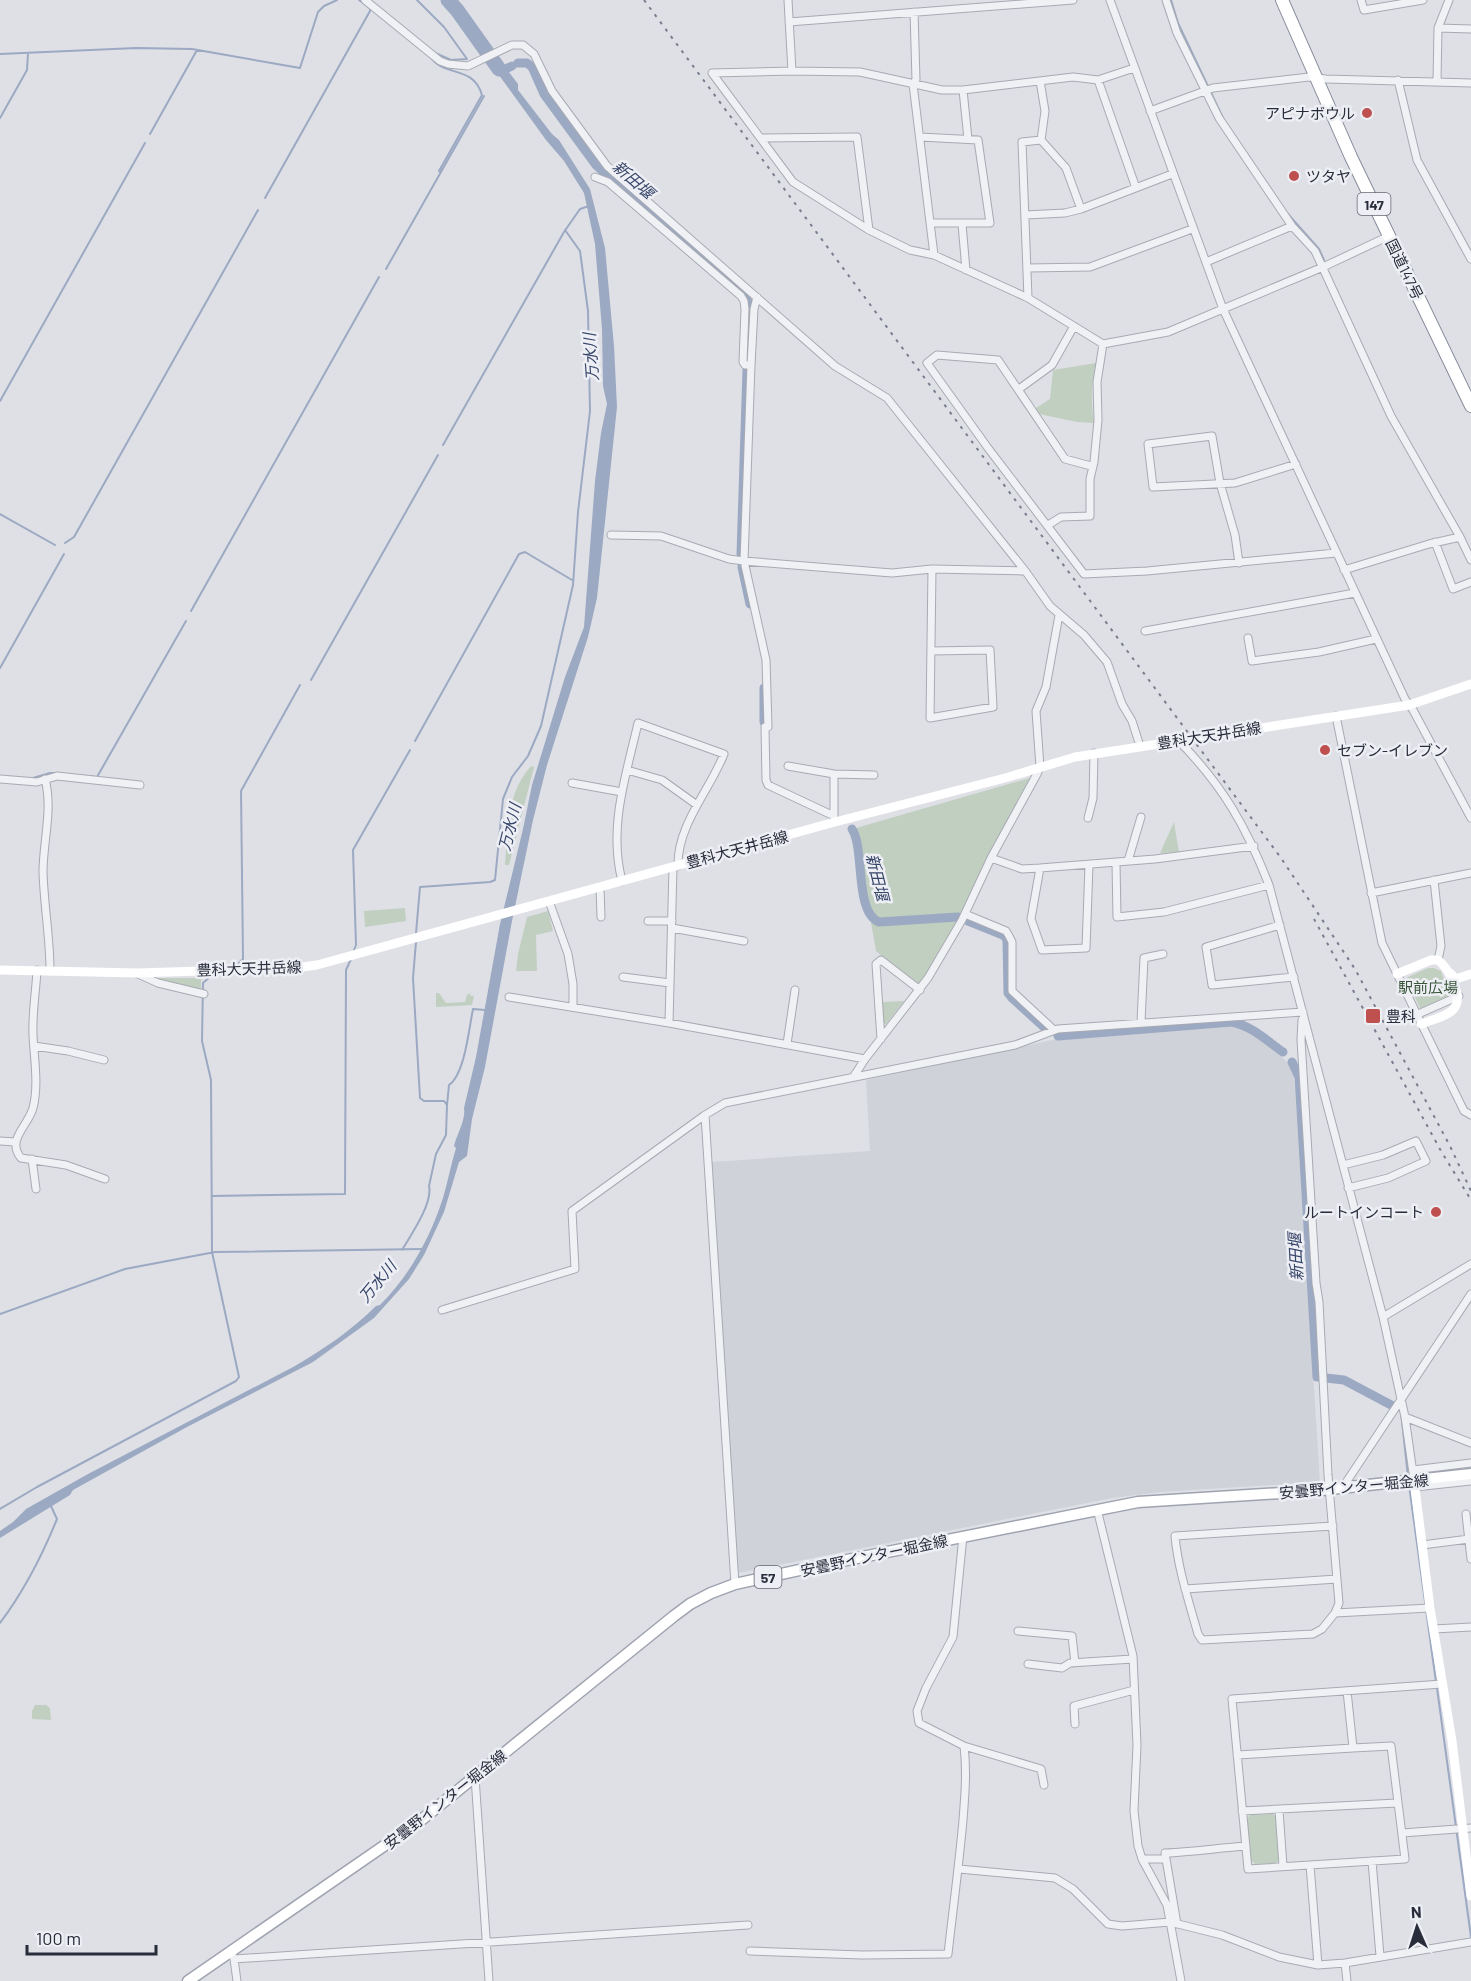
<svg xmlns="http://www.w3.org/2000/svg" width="1471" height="1981" font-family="Barlow,'Noto Sans JP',sans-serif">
	<rect width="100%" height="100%" fill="#dee0e6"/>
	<!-- built -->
	<path fill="#d0d2da" d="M1231 1026 1241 1027 1251 1032 1274 1049 1290 1065 1294 1074 1320 1482 1161 1492 1112 1498 738 1573 712 1162 870 1151 866 1080 1062 1038Z"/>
	<!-- green -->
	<path fill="#c1cfc0" d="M1096 363C1091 384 1091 402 1094 423L1077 422 1039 414 1036 408 1050 399 1053 370Z
		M531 766 534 767 509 865H505C508 829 506 794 531 766Z
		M1033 777 961 915 920 985 876 951 863 877 859 837 856 828Z
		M1174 822 1179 852 1160 853Z
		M405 908 406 921 365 927 364 911Z
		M548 911 553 931 536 935 537 971H516L518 954 527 917Z
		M1428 968H1434L1441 971 1450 995 1448 998 1423 1009 1420 1008 1407 980 1408 977Z
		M153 978H201V991Z
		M436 993H439L446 1003 465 1002 467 995 471 993 470 996H474L472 1005 436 1007Z
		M904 1001 886 1024H884L882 1002Z
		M35 1705H46L50 1708 51 1720 32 1719V1711Z
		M1273 1814 1277 1818 1280 1859 1276 1863 1255 1864 1251 1860 1247 1819 1250 1815Z"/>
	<!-- water -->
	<path fill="#9ca9c2" d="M497 56 518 84V90L552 134 559 140 590 189 605 248 614 346 617 407 597 598 588 637 547 765 533 820 512 921 485 1067 472 1119 467 1156 459 1162 444 1212 424 1255 409 1279 374 1318 313 1362 187 1427 73 1490 70 1495 0 1538V1531L13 1522 26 1509 88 1474 295 1366C324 1349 352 1330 376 1306L380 1305C410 1275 430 1238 443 1198 448 1181 451 1164 456 1148L454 1146C457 1134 466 1120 464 1108L476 1057 500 924 523 829 532 785 565 677 584 627 595 481 601 433 607 404 603 386 602 329 595 244 584 193 564 161 546 140 488 60Z"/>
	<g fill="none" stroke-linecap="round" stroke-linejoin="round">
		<!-- stream -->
		<path stroke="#9ca9c2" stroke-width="2" d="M417 0 444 27 467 59 451 60 433 52
			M1171 0 1178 23 1223 118
			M0 54 136 48 192 49 300 68 318 12 324 6 337 0
			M430 56C443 78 473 64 482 95L439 171 441 172
			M0 118 27 70 28 53
			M150 134 197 50
			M265 198 370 11V8L359 0
			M1287 213 1319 249 1324 260
			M386 269 484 96
			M0 401 145 143
			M443 445 564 232 580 209 589 206
			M0 514 55 545
			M65 543 74 537 258 210
			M191 611 379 277
			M0 668 64 554
			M311 680 438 455
			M415 741 519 554 525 552 572 580
			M86 776 97 777 186 621
			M33 778 50 773H56
			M416 933 420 887 490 882 495 880 503 799 512 777 528 756 541 726 573 585 578 512 590 411 588 311 580 251 565 230
			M354 950 356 945 353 850 410 750
			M235 967 243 959 241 791 300 685
			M447 1105 449 1085C465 1074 469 1028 473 1009L485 1010
			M212 1196 345 1194 346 970 351 959
			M402 1250C411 1235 433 1203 429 1186L436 1154 446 1135 447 1105 444 1101H424L420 1098 413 978 416 942
			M0 1314 125 1269 215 1252 423 1249
			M1401 1412 1408 1477
			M1409 1485 1436 1682
			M0 1509 37 1487 236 1381 239 1377 212 1252 211 1080 202 1041 203 983 212 975
			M0 1623C24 1591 42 1556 57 1519L50 1504
			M1437 1688 1471 1937"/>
		<!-- canal -->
		<path stroke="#9ca9c2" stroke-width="9" d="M518 63H527L532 67 544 94 596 165 744 294 749 304
			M501 71 512 66
			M747 362 749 313
			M741 554 747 370
			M742 567 750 604
			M764 688V722
			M852 829C865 848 854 912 879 922L958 917
			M968 921 1003 935 1007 939 1008 993 1012 998 1045 1028
			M1058 1036 1232 1022C1252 1026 1267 1041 1283 1052
			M1292 1062 1299 1077 1317 1377H1320
			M1326 1378 1344 1380 1393 1406"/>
		<!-- river -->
		<path stroke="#9ca9c2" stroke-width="15" d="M448 0 457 10 499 69"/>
		<defs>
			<path id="street" d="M365 0 440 61 448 64 468 66 512 45H523L534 54 552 91 607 166 835 366 887 398 1026 572 1050 606 1084 635 1107 662 1122 704 1132 721 1140 746
				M788 0 792 71
				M1110 0 1223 309 1405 699 1413 710 1471 818
				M1166 0 1177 33 1219 118 1292 226 1315 251 1391 416 1460 537 1471 560
				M1361 0 1364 10 1423 0
				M914 12 916 80 913 84 934 255
				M789 22 1073 0
				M1438 28 1471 29
				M1134 68 1098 80 1073 77 963 90H942L860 72 792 71 712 73 793 182 869 230 910 250 934 255 1028 298 1103 344 1168 332 1323 267 1389 236
				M1098 80 1136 188
				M1398 80 1417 160 1471 259
				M1437 81 1438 28 1449 0
				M963 90 968 139
				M1150 111 1213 88 1309 77 1326 79 1471 83
				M920 137 978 140 990 223H931
				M762 138 857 137 869 230
				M1041 140 1066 168 1081 209
				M595 177 608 182 741 296 744 301 745 309 743 362 745 365H751
				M1025 215 1065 213 1081 209 1172 174
				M962 224 966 270
				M1206 262 1292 226
				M1028 268 1090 267 1192 229
				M757 297 754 309 751 365 744 561 766 660 768 727H765L766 780 768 785 834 816
				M1028 298 1022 142 1041 140 1045 111 1040 81
				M1019 389 1052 365 1074 326
				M1091 466 1065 459 998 360 937 355 927 363 988 448 1084 574 1147 571 1336 553
				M1048 525 1061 517 1090 516V479L1094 462 1098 420 1097 382 1103 344
				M611 535 661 536 729 559 744 561 892 573 932 569 1024 571
				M1435 542 1453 589 1471 582
				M1239 563 1235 535 1220 483 1212 436 1148 444 1153 487 1235 483 1296 464
				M1344 570 1429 544 1460 537
				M1145 631 1355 593
				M1248 638 1252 661 1319 652 1376 639
				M931 651 990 650 993 707 930 718 932 569
				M1336 716 1382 943 1464 1111 1471 1115
				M1178 740C1223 786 1246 826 1269 885L1383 1317 1405 1417 1471 1443
				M788 766 834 774 874 775
				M627 770 662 780 697 805
				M834 774V820
				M0 779 37 782 57 776 140 785
				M45 779C53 809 43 842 43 872 44 905 50 938 50 970
				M572 783 622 792
				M1088 818 1093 798 1094 753
				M991 858 1022 869 1040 868 1155 859 1254 846
				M1128 861 1141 817
				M1116 863 1117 917 1164 912 1269 885
				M1040 868 1031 919 1042 950 1086 948 1089 865
				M1434 880 1441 946 1438 960
				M622 881C608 827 626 776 638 723L724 754C710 790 677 825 678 866
				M600 887 601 917
				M1371 893 1471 873
				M549 901 568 954 573 984V1007
				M965 914 1006 931 1009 936 1012 942V991L1054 1030
				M648 921H672
				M1280 925 1206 947 1212 985 1294 977
				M672 928 744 941
				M37 970C36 991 32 1013 33 1035 34 1058 39 1085 33 1108 28 1126 6 1140 21 1158L66 1165 105 1179
				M138 974 158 983 204 994
				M623 977 670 983
				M509 997 669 1023 865 1059
				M1416 1015 1459 996
				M1302 1020 1301 1040 1316 1283 1319 1302 1328 1475 1339 1603 1335 1613 1430 1608
				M1141 1022 1144 958 1163 954
				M669 1023 673 867
				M881 1039 876 964 881 960 920 990
				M787 1044 795 990
				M34 1046 68 1051 104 1060
				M854 1076 865 1059 928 978 962 920 991 858 1037 774 1040 767 1036 711 1046 687 1059 615
				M705 1115 735 1584
				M0 1141 15 1142
				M32 1159 36 1189
				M1343 1165 1383 1155 1416 1141 1426 1161 1388 1178 1348 1188
				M442 1310 575 1269 572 1211 705 1115 725 1103 1015 1045 1058 1029 1303 1012
				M1383 1317 1471 1264
				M1405 1417 1414 1480
				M1413 1470 1471 1463
				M1415 1487 1471 1481
				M1347 1488V1481L1471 1294
				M1097 1509 1133 1656 1137 1745 1134 1811 1138 1846 1142 1859 1167 1905 1181 1981
				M1466 1514 1471 1559
				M1333 1526 1175 1536C1178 1569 1189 1602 1198 1634L1202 1640 1313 1634 1322 1629 1335 1613
				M1422 1545 1469 1539
				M1185 1589 1337 1579
				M1434 1629 1471 1627
				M1018 1631 1072 1636 1075 1663
				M1028 1664 1062 1668 1070 1663 1133 1659
				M1347 1691 1353 1748 1391 1746 1405 1859 1248 1869 1232 1699 1442 1684
				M1075 1724 1074 1706 1134 1690
				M964 1746 1041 1769 1044 1785
				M1237 1755 1353 1748
				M475 1777 489 1981
				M1279 1810 1283 1866
				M1242 1811 1397 1803
				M1402 1833 1471 1828
				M1142 1859H1164
				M1372 1861 1380 1956
				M1310 1865 1318 1965
				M959 1869 1055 1878 1073 1889 1108 1924 1122 1926 1170 1922 1222 1935 1279 1957 1318 1965 1345 1963 1471 1942
				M1177 1924 1165 1853C1192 1852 1218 1848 1246 1846
				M750 1951 862 1955 948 1954C953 1909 959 1865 963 1820 965 1795 967 1771 964 1746L919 1723 917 1711 926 1688 953 1637 963 1536
				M231 1953 234 1959 748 1925
				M234 1959 237 1981
				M1345 1963 1347 1981"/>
			<path id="primary" d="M188 1981 420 1821 674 1616 690 1604 711 1593 735 1584 832 1563 1138 1502 1312 1491 1471 1474"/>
			<path id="highway" d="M1282 0 1351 157 1471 406"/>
		</defs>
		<!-- street casing -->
		<use href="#street" stroke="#a8aab3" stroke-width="9"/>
		<!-- primary casing -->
		<use href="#primary" stroke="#9fa3b0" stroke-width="13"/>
		<!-- highway casing -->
		<use href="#highway" stroke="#878b9a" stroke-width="14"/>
		<!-- street -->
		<use href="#street" stroke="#f0f1f4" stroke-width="7"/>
		<!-- secondary -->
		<path stroke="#fff" stroke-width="9" d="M0 970 137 973 295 968 317 965 835 822 1005 778 1075 757 1409 705 1471 684
			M1450 973 1456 979 1471 974
			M1397 974 1431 960H1438C1446 966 1450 974 1454 984 1466 1014 1444 1015 1421 1024
			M1414 1480 1430 1608 1452 1741 1471 1896"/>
		<!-- primary -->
		<use href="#primary" stroke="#fff" stroke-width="10"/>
		<!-- highway -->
		<use href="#highway" stroke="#fff" stroke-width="12"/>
		<!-- rail -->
		<path stroke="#797d8d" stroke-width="2" stroke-dasharray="3 6" stroke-linecap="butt" d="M644 0 1281 858 1355 969 1450 1146 1471 1191
			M1314 919 1441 1151 1471 1200"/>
	</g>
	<!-- markers -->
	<g fill="#be5150" stroke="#edeff4" stroke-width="2">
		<circle cx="1367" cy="113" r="6"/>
		<circle cx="1294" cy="176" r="6"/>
		<circle cx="1325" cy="750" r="6"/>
		<rect x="1365" y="1008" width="16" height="16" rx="3"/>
		<circle cx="1436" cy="1212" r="6"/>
	</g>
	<g text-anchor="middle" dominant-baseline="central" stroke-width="5" stroke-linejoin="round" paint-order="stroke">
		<!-- shield labels -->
		<g fill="#edeff4" stroke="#646672" stroke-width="1.5">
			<rect x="1357.5" y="193" width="33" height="22" rx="4.5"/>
			<rect x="754.5" y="1566" width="27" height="22" rx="4.5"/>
		</g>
		<g font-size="14" font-weight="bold" fill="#292c3b">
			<text x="1374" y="204">147</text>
			<text x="768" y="1577">57</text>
		</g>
		<!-- poi labels -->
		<g font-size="15" fill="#292c3b" stroke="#edeff4" text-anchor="start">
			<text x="1355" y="113" text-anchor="end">アピナボウル</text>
			<text x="1306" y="176">ツタヤ</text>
			<text x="1337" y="750">セブン-イレブン</text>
			<text x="1386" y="1016">豊科</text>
			<text x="1424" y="1212" text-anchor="end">ルートインコート</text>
		</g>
		<!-- street labels -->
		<g font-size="15" fill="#292c3b" stroke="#edeff4">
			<text transform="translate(1405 269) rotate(64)">国道147号</text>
			<text transform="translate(1209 735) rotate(-9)">豊科大天井岳線</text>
			<text transform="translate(737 849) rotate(-15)">豊科大天井岳線</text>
			<text transform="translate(249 968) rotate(-2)">豊科大天井岳線</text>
			<text transform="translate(1354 1486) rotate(-5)">安曇野インター堀金線</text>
			<text transform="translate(874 1555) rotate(-12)">安曇野インター堀金線</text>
			<text transform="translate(445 1799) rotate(-38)">安曇野インター堀金線</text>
		</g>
		<!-- park labels -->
		<g font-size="15" fill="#395538" stroke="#edeff4">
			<text x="1428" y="987">駅前広場</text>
		</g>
		<!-- water labels -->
		<g font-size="16" font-style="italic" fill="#38466a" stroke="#edeff4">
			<text transform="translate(634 179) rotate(41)">新田堰</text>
			<text transform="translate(590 357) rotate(-94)">万水川</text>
			<text transform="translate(509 827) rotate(-76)">万水川</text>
			<text transform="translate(878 877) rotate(76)">新田堰</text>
			<text transform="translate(1295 1257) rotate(-93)">新田堰</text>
			<text transform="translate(377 1281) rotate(-50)">万水川</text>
		</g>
	</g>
	<!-- north arrow -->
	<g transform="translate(1417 1927) rotate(357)" stroke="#edeff4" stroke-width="4.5" paint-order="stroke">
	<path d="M0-4.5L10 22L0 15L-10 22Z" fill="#292c3b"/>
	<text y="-9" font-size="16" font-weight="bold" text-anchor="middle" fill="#292c3b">N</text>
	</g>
	<!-- scale -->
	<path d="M27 1945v9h129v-9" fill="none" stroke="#292c3b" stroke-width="3"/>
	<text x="36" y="1945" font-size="18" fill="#292c3b" stroke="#edeff4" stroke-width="4.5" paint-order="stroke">100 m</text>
</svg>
